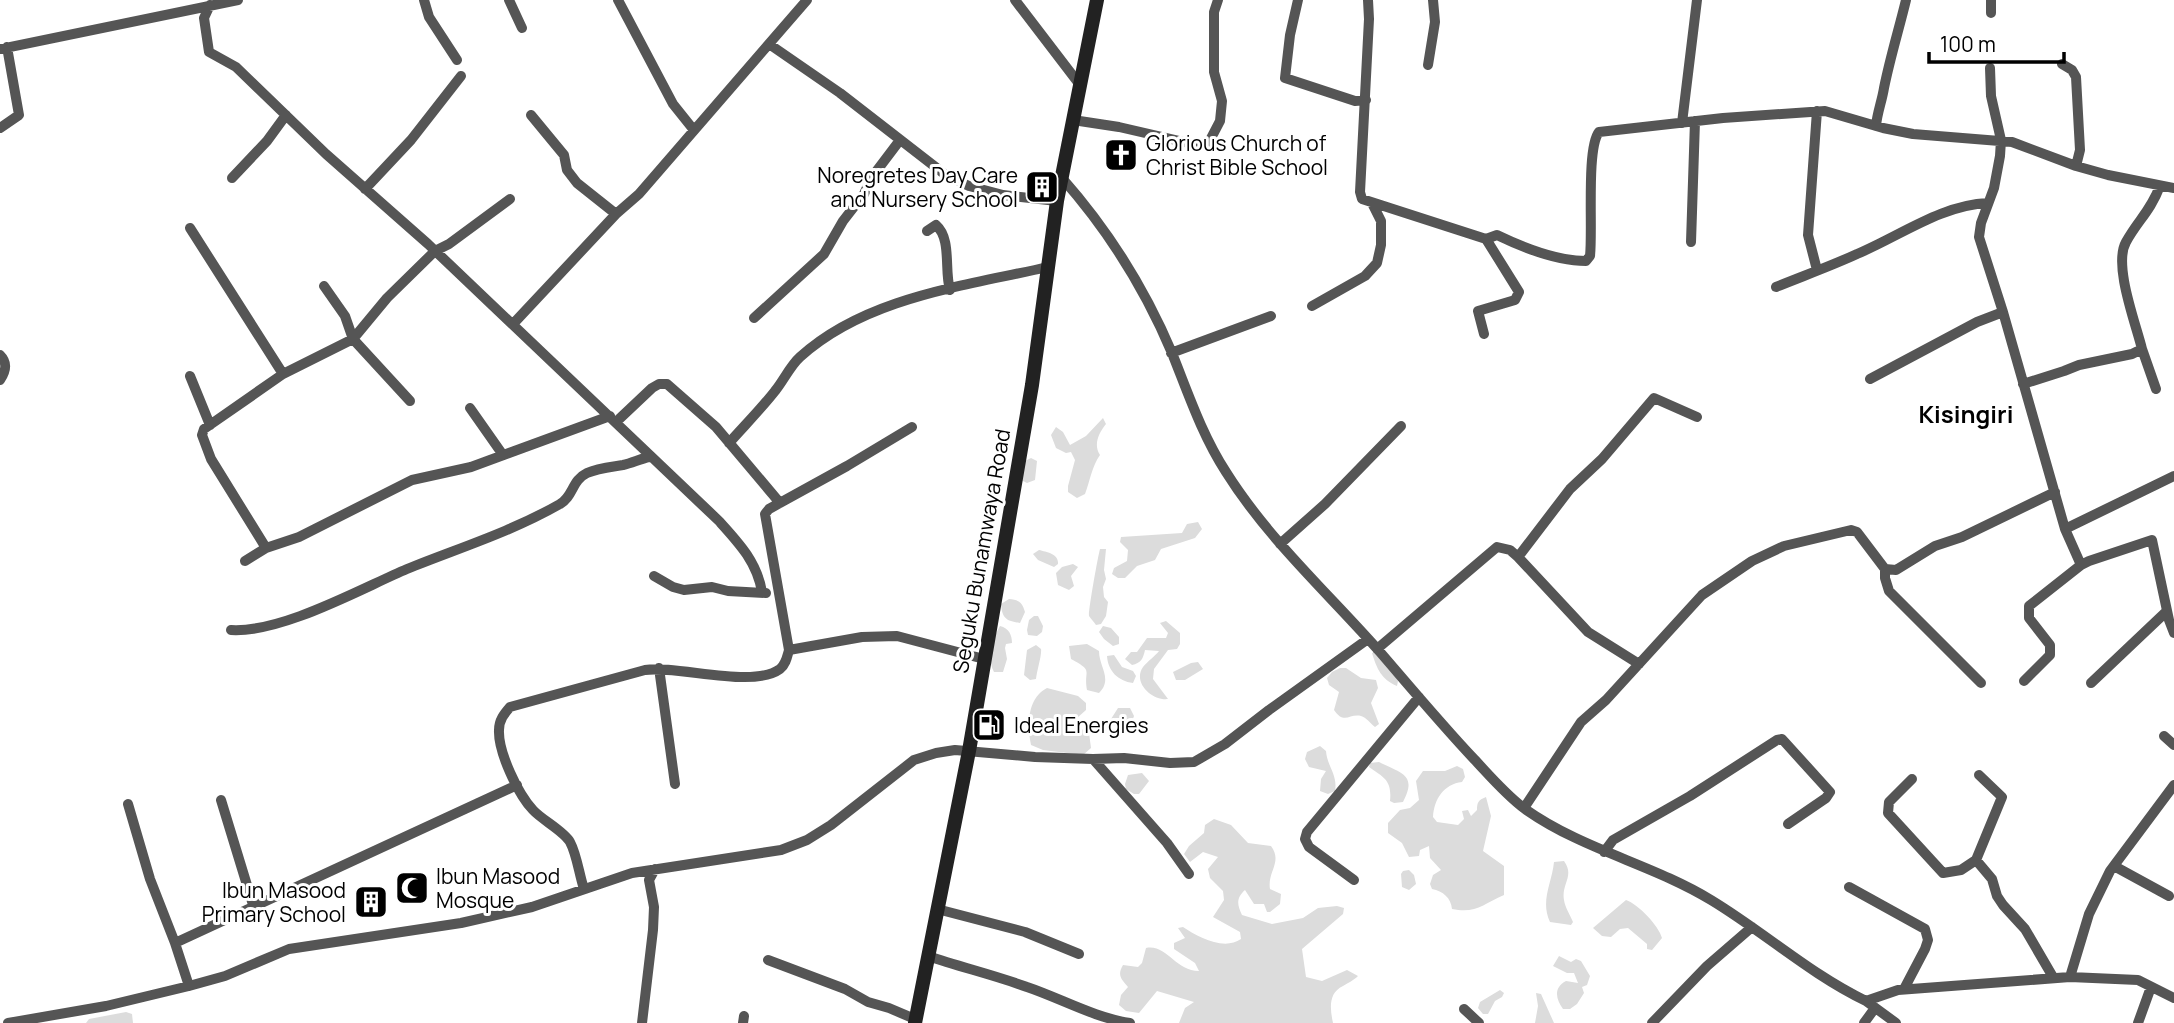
<svg xmlns="http://www.w3.org/2000/svg" width="2174" height="1023" font-family="Manrope,sans-serif">
	<rect width="100%" height="100%" fill="#fff"/>
	<!-- green -->
	<path fill="#dcdcdc" d="M1103 418 1106 424C1099 433 1093 444 1100 455 1092 466 1090 481 1085 494L1077 498 1068 492V486L1075 460 1071 452 1066 453 1056 448 1051 435 1056 427 1063 432 1070 445 1086 436Z
		M1031 458 1037 461 1035 480 1027 483 1019 479 1023 462Z
		M1198 522 1202 529 1195 538 1161 549 1155 560 1137 566 1125 578H1118L1112 574 1114 568 1127 561 1128 550 1120 542 1121 537 1182 533 1187 524Z
		M1100 549H1106L1104 570 1106 579 1103 587 1104 597 1108 602 1106 616 1101 624 1096 625C1094 622 1091 619 1089 616 1088 612 1098 556 1100 549Z
		M1039 550C1047 552 1059 554 1058 564L1054 567 1038 560 1033 554Z
		M1073 564 1078 567 1071 576 1074 586 1069 590 1058 585 1056 573 1062 567Z
		M1009 599C1019 600 1022 602 1025 612L1020 623C1006 621 1002 618 1001 604Z
		M1034 616H1038L1043 626 1042 632 1037 636 1028 635 1027 630 1029 620Z
		M1166 621 1180 633V644L1177 649 1168 650 1154 669 1153 679 1168 699C1153 701 1132 683 1143 667 1148 661 1155 656 1159 651L1145 650C1143 659 1141 663 1132 665L1125 659 1131 652H1137L1147 638H1166L1168 633 1160 623Z
		M1000 626C1009 628 1012 635 1012 643L1006 644 1005 648 1007 659 1003 672H994C986 657 992 640 1000 626Z
		M1103 626 1111 628 1119 637V644L1113 646 1104 639 1099 632Z
		M1087 644 1099 651C1099 667 1113 679 1099 693L1087 690C1083 669 1095 672 1071 659L1069 646Z
		M1036 645 1041 649C1042 655 1037 670 1036 679L1030 680 1024 675 1027 650Z
		M1375 652 1393 672 1398 681 1397 686C1381 679 1377 669 1372 653Z
		M1114 655 1122 667 1133 671 1136 676 1133 683C1118 681 1108 671 1107 656Z
		M1198 662 1203 669 1185 680H1176L1173 672 1191 663Z
		M1340 668H1346L1361 678 1376 680 1378 688 1371 703 1379 724 1375 727C1371 724 1366 717 1361 716 1350 713 1344 725 1334 710L1339 692 1329 685 1327 678 1332 672Z
		M1047 688 1078 696 1086 703V710L1077 718 1078 727 1089 733 1091 748 1083 755 1043 750 1031 745C1027 726 1027 698 1047 688Z
		M1118 708H1130L1134 716 1130 727 1123 729 1112 725 1111 719Z
		M1320 746 1326 751C1327 766 1338 775 1335 791L1328 794 1320 791 1321 779 1326 771 1309 767 1305 759 1307 752Z
		M1379 762C1400 773 1418 774 1403 802L1394 803 1390 801C1392 781 1385 778 1369 767L1370 763Z
		M1457 766 1463 769 1465 777 1462 782C1444 784 1434 799 1433 817L1437 822 1458 825 1464 819 1462 811 1468 810 1471 816 1477 810C1477 803 1478 800 1486 797L1491 816 1483 851 1504 866V895C1483 904 1476 914 1452 909 1451 898 1443 891 1432 889L1430 884 1433 875 1441 870 1430 858 1429 846 1420 850 1419 856 1409 857 1402 843 1388 833V823L1400 810 1410 808 1419 800 1416 781 1423 771H1445Z
		M1142 773 1149 781 1139 794H1134L1126 789 1125 784 1128 775Z
		M1214 819 1231 825 1248 843 1271 846C1283 862 1267 872 1270 889L1281 894 1280 904 1270 912H1267L1264 904H1254L1245 890C1236 898 1237 905 1242 915L1272 924 1303 918 1318 908 1337 906 1344 908 1343 914 1302 949 1306 977 1322 981 1347 970 1358 976C1353 981 1349 982 1343 986 1328 993 1330 1009 1333 1023H1179L1185 1008 1194 1002 1157 991 1139 1013 1126 1011 1119 1005 1121 995 1128 987C1121 979 1117 975 1123 965L1138 967 1142 963 1146 948C1167 944 1175 971 1199 971L1195 963 1174 949V943L1185 938 1178 928 1183 927C1198 937 1224 951 1241 939L1240 932 1213 917 1224 900 1223 891 1210 878 1208 869 1218 857 1203 852 1190 862 1184 854 1189 846 1204 833 1205 825Z
		M1564 861C1575 876 1561 884 1564 900 1565 907 1570 915 1573 922L1571 925 1550 922C1540 901 1552 883 1554 862Z
		M1409 870 1414 875 1416 884 1409 890 1402 887 1401 874 1403 871Z
		M1626 900C1638 904 1659 926 1662 938L1652 950 1647 949V944L1628 928 1620 929 1611 937 1602 936 1593 928Z
		M1559 956 1571 962 1576 959 1581 961 1590 976 1587 985 1582 987 1584 993 1577 1004 1570 1009H1563C1556 999 1553 988 1566 981L1578 983 1574 973H1567L1553 966Z
		M1500 990 1504 993 1502 997 1495 1001 1488 1014H1483L1478 1008 1480 1002Z
		M1536 993 1541 994 1554 1023H1535L1538 1006Z
		M126 1012 132 1014 133 1023H86L89 1019Z"/>
	<g fill="none" stroke-linecap="round" stroke-linejoin="round">
		<!-- minor -->
		<path stroke="#555" stroke-width="10" d="M424 0 429 17 457 60
			M509 0 522 28
			M618 0 673 104 693 129
			M1015 0 1080 85
			M1298 0 1290 35 1285 78 1355 101 1366 100
			M1368 0 1369 19 1360 192 1362 199 1486 239 1497 235C1524 248 1556 261 1586 261L1590 256C1593 231 1586 148 1599 132L1723 118 1825 111 1883 128 1913 134 2012 142 2076 166 2108 175 2174 188
			M1991 0V13
			M210 5 204 18 209 52 236 67 326 154 428 244 719 521C739 543 757 562 762 592
			M769 44 840 93 947 176 969 186 1003 195 1057 201
			M0 49 238 0
			M2062 64 2072 70 2076 77 2080 150 2076 166
			M1428 65 1435 22 1433 0
			M1990 68 1991 96 2001 140 2000 156 1994 188 1981 223 1979 237 2003 312 2065 529 2081 565 2089 561 2152 540 2169 620 2174 633
			M1817 111 1808 235 1817 270
			M531 115 564 155 567 170 577 183 616 214
			M1073 120 1119 127 1197 145 1208 144 1220 121 1222 101 1214 72V12L1218 0
			M1682 123 1697 0
			M1876 126C1877 113 1882 101 1884 88 1890 58 1899 29 1906 0
			M0 128 19 115 7 47
			M232 178 267 141 286 115
			M1062 178C1108 230 1145 289 1172 353 1188 393 1202 435 1226 472 1268 539 1328 593 1380 652 1411 688 1442 725 1474 759 1490 776 1506 795 1525 809 1583 850 1652 864 1711 900 1764 932 1810 974 1866 1001L1898 990 2070 977 2138 980 2174 998
			M365 189 411 140 461 76
			M190 228 283 374
			M927 231 936 225C952 239 944 270 950 290
			M1691 242 1695 121
			M324 286 345 316 353 339 387 298 435 251 449 244 510 199
			M1776 287C1803 276 1831 266 1857 254 1900 236 1941 205 1988 203
			M1312 306 1365 276 1377 263 1381 245V221L1372 203
			M754 318 824 254 843 221 864 194 872 177 900 140
			M513 324 616 214 639 194 807 0
			M1484 334 1478 311 1515 300 1519 292 1486 239
			M2142 349C2136 324 2113 265 2126 242 2138 220 2150 212 2160 186
			M1171 353 1271 316
			M0 355C8 363 6 371 0 380
			M190 376 210 425
			M1870 379 1977 322 2003 312
			M2023 384 2064 371 2079 365 2132 354 2142 349 2156 389
			M470 408 503 455
			M616 422 652 388 659 384H667L716 427 780 503
			M729 443C744 426 761 409 775 391 784 380 790 366 800 357 866 297 965 286 1048 267
			M2065 529 2174 476
			M1280 544 1325 504 1401 426
			M266 548 211 459 202 435 204 429 283 374 353 339 410 401
			M1518 557 1588 632 1639 664
			M245 561 266 548 299 537 412 480 471 467 610 416
			M1885 569V578L1889 591 1981 683
			M654 576 673 587 684 590 712 587 728 591 766 593
			M231 630C282 633 360 589 407 569 459 548 511 532 560 504 573 497 572 480 587 473 598 468 611 467 623 465 632 463 640 459 649 457
			M1377 649 1497 547 1510 550 1518 557 1570 489 1602 459 1654 398 1697 417
			M789 650 862 637 897 636 984 659
			M659 668 675 784
			M2024 681 2050 655V645L2029 618V606L2081 565
			M2091 683 2167 611
			M2164 736 2174 745
			M1093 759 1167 843 1189 874
			M1979 775 2002 797 1976 860 1992 879 1997 896 2003 905 2025 929 2053 977
			M1912 779 1889 802 1888 813 1943 873 1961 870 1976 860
			M221 800 254 908
			M128 804 150 879 175 943
			M1524 808 1581 722 1606 700 1702 595 1752 561 1784 546 1851 530 1857 532 1885 569 1896 570 1935 546 1962 537 2055 492
			M1604 852 1613 840 1690 796 1777 740 1782 739 1830 792 1826 798 1788 824
			M2114 866 2169 896
			M1354 880 1309 847 1305 839 1307 832 1419 697
			M1849 887 1925 929 1928 940 1925 949 1904 989
			M584 889C579 874 577 855 570 842 564 831 542 820 533 810 518 794 498 752 499 730 499 720 504 714 510 707L645 670C678 665 753 689 780 669 786 664 787 657 789 650L765 514 769 509 847 466 912 427
			M937 909 1025 932 1079 954
			M928 956C960 967 994 975 1027 987 1060 998 1095 1018 1130 1023
			M768 960 845 989 868 1002 889 1008 915 1019
			M2070 977 2089 914 2110 871 2174 785
			M189 986 175 943 517 785
			M1866 1001 1896 1023
			M1464 1009 1479 1023
			M8 1023 106 1006 189 986 225 976 289 949 461 923 532 907 632 873 781 850 807 840 831 825 914 760 936 753 955 750 1035 757 1093 759 1124 758 1170 763 1194 762 1225 744 1269 710 1368 639
			M642 1023 653 930 654 907 649 880 655 869
			M743 1023 744 1016
			M1652 1023 1707 966 1752 927
			M1864 1023 1875 1008
			M2138 1023 2151 987"/>
		<!-- secondary -->
		<path stroke="#222" stroke-width="14" d="M915 1023 969 751 1032 385 1057 201 1097 0"/>
	</g>
	<!-- icons -->
	<defs>
		<symbol id="church-square" viewBox="-11 -11 22 22"><rect x="-9" y="-9" width="18" height="18" rx="4" fill="#000" stroke="#fff"/><path d="M-1.2-6h2.4v3.5h3.3v2.4h-3.3V6h-2.4V-.1h-3.3v-2.4h3.3Z" fill="#fff"/></symbol>
		<symbol id="building-square" viewBox="-11 -11 22 22"><rect x="-9" y="-9" width="18" height="18" rx="4" fill="#000" stroke="#fff"/><path d="M-4-6H4V6H1V3H-1V6H-4ZM-2.5-4.3h1.7v1.8h-1.7ZM.8-4.3h1.7v1.8H.8ZM-2.5-1h1.7V.8h-1.7ZM.8-1h1.7V.8H.8Z" fill="#fff"/></symbol>
		<symbol id="fuel-square" viewBox="-11 -11 22 22"><rect x="-9" y="-9" width="18" height="18" rx="4" fill="#000" stroke="#fff"/><path d="M-5.5-6h7V0h2V4h1.3V-2.5L3-4.5l.8-.8L6-3V5H2.5V1h-1V6h-7ZM-4.2-4.7v3.2H.2V-4.7Z" fill="#fff"/></symbol>
		<symbol id="mosque-square" viewBox="-11 -11 22 22"><rect x="-9" y="-9" width="18" height="18" rx="4" fill="#000" stroke="#fff"/><path d="M3.5-4.9A6 6 0 1 0 3.5 4.9A5 5 0 1 1 3.5-4.9Z" fill="#fff"/></symbol>
	</defs>
	<g fill-rule="evenodd">
		<use href="#church-square" x="1102" y="136" width="38" height="38"/>
		<use href="#building-square" x="1023" y="168" width="38" height="38"/>
		<use href="#fuel-square" x="970" y="706" width="38" height="38"/>
		<use href="#mosque-square" x="393" y="869" width="38" height="38"/>
		<use href="#building-square" x="352" y="883" width="38" height="38"/>
	</g>
	<g text-anchor="middle" dominant-baseline="central" stroke-width="6" stroke-linejoin="round" paint-order="stroke">
		<!-- poi labels -->
		<g font-size="21" fill="#000" stroke="#fff" text-anchor="start">
			<text x="1146" y="143">Glorious Church of<tspan x="1146" dy="24">Christ Bible School</tspan></text>
			<text x="1018" y="175" text-anchor="end">Noregretes Day Care<tspan x="1018" dy="24">and Nursery School</tspan></text>
			<text x="1014" y="725">Ideal Energies</text>
			<text x="436" y="876">Ibun Masood<tspan x="436" dy="24">Mosque</tspan></text>
			<text x="346" y="890" text-anchor="end">Ibun Masood<tspan x="346" dy="24">Primary School</tspan></text>
		</g>
		<!-- street labels -->
		<g font-size="21" fill="#000" stroke="#fff">
			<text transform="translate(981 551) rotate(-80)">Seguku Bunamwaya Road</text>
		</g>
		<!-- quarter labels -->
		<g font-size="24" font-weight="bold" fill="#000" stroke="#fff">
			<text x="1966" y="413">Kisingiri</text>
		</g>
	</g>
	<!-- scale -->
	<path d="M1929 52v10h135v-10" fill="none" stroke="#000000" stroke-width="3.5"/>
	<text x="1940" y="52" font-size="21" fill="#000000" stroke="#ffffff" stroke-width="5" paint-order="stroke">100 m</text>
</svg>
